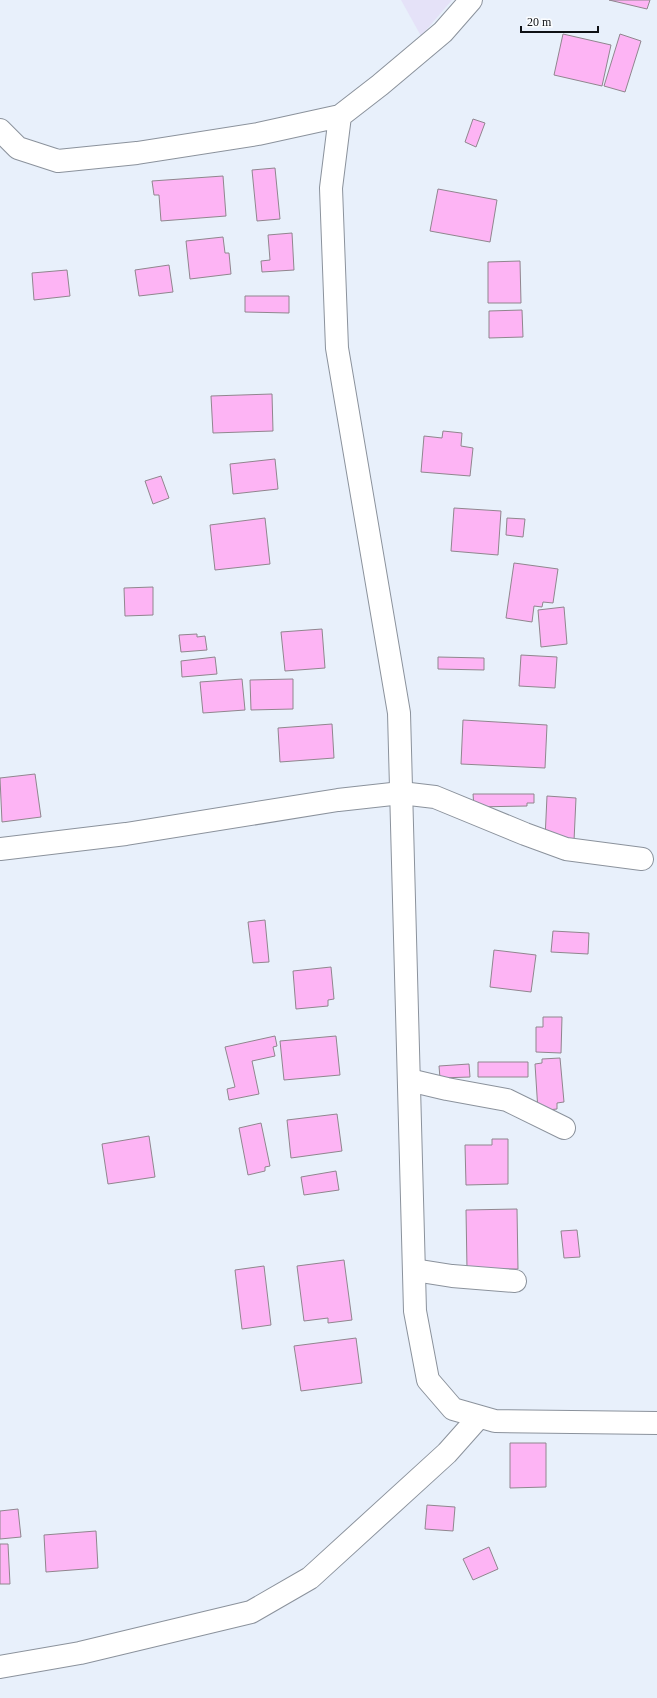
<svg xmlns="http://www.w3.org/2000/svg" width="657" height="1698" font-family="'Times New Roman',serif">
	<rect width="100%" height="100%" fill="#e8f0fb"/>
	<!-- education -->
	<path fill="#e5e2f8" d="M401 0H452L421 36Z"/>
	<!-- building -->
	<path fill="#fdb4f4" stroke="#90868e" d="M609 0H650L647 9Z
		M563 34 611 45 602 86 554 75Z
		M620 34 641 41 625 92 604 86Z
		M473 119 485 123 476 147 465 142Z
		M275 168 280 219 257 221 252 170Z
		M223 176 226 216 161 221 159 195H154L152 181Z
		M438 189 497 200 490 242 430 231Z
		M292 233 294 270 262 272 261 261 270 260 268 235Z
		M223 237 225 253H229L231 274 190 279 186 241Z
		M520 261 521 303H488V262Z
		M169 265 173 292 139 296 135 270Z
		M67 270 70 296 34 300 32 273Z
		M245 296H289V313L245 312Z
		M522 310 523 337 489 338V311Z
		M272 394 273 431 213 433 211 396Z
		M443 431 462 433 461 446 473 448 470 476 421 472 424 436 442 438Z
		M275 459 278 489 233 494 230 464Z
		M161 476 169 498 153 504 145 481Z
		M454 508 501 511 498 555 451 551Z
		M265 518 270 564 215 570 210 525Z
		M507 518 525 519 523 537 506 535Z
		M514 563 558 569 553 603 543 602 542 607 534 606 532 622 506 618Z
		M153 587V615L125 616 124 588Z
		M564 607 567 644 541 647 538 610Z
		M322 629 325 668 285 671 281 632Z
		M197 634V637L205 636 207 650 181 652 179 635Z
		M521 655 557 657 555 688 519 686Z
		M215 657 217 674 182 677 181 661Z
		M438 657 484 658V670L438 669Z
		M242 679 245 710 203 713 200 682Z
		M293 679V709L251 710 250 680Z
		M463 720 547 725 545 768 461 764Z
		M332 724 334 758 280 762 278 728Z
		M35 774 41 817 2 822 0 778Z
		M473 794H534V803H527V806L474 807Z
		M547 796 576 798 574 841 545 839Z
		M265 920 269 962 253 963 248 922Z
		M553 931 589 933 588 954 551 952Z
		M494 950 536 955 531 992 490 987Z
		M331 967 334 999 328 1000V1006L296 1009 293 971Z
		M543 1017H562L561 1053 536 1052V1027H543Z
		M275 1036 277 1046 273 1047 275 1056 252 1061 259 1094 229 1100 227 1089 235 1087 225 1047Z
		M336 1036 340 1075 284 1080 280 1041Z
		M560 1058 564 1102 557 1103V1109L538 1111 535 1064 542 1063V1059Z
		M478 1062H528V1077H478Z
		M469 1064 470 1077 440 1078 439 1066Z
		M337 1114 342 1151 291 1158 287 1120Z
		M261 1123 270 1166 265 1167V1171L248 1175 239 1128Z
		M149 1136 155 1177 108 1184 102 1144Z
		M492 1139H508V1184L466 1185 465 1145H492Z
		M336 1171 339 1190 304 1195 301 1177Z
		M517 1209 518 1269H467L466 1210Z
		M577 1230 580 1257 564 1258 561 1231Z
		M344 1260 352 1320 328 1323V1318L304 1321 297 1266Z
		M264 1266 271 1325 242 1329 235 1270Z
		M356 1338 362 1383 301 1391 294 1346Z
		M510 1443H546V1487L510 1488Z
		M427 1505 455 1507 453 1531 425 1529Z
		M18 1509 21 1537 0 1539V1511Z
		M96 1531 98 1568 46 1572 44 1535Z
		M0 1544H8L10 1584H0Z
		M489 1547 498 1569 473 1580 463 1559Z"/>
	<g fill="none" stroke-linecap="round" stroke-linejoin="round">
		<defs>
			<path id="minor" d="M0 849 126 834 338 800 401 793 435 797 525 834 566 849 642 859
				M409 1080 447 1089 507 1100 564 1128
				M414 1270 452 1276 515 1281"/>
			<path id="tertiary" d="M471 0 443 32 380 85 340 116 331 188 337 348 399 713 415 1311 428 1380 453 1409 495 1421 657 1423
				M0 130 18 148 58 161 137 153 258 134 340 116
				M0 1667 80 1653 251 1612 310 1578 447 1453 479 1417"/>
		</defs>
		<!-- minor casing -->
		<use href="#minor" stroke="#8b929c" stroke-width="24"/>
		<!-- tertiary casing -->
		<use href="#tertiary" stroke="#8b929c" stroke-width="24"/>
		<!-- minor -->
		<use href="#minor" stroke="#fff" stroke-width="22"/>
		<!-- tertiary -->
		<use href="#tertiary" stroke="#fff" stroke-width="22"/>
	</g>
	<!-- scale -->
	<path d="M521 26v6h77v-6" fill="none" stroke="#0f1115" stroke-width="2"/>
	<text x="527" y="26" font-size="12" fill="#0f1115" stroke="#fbfdff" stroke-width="3" paint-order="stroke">20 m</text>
</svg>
